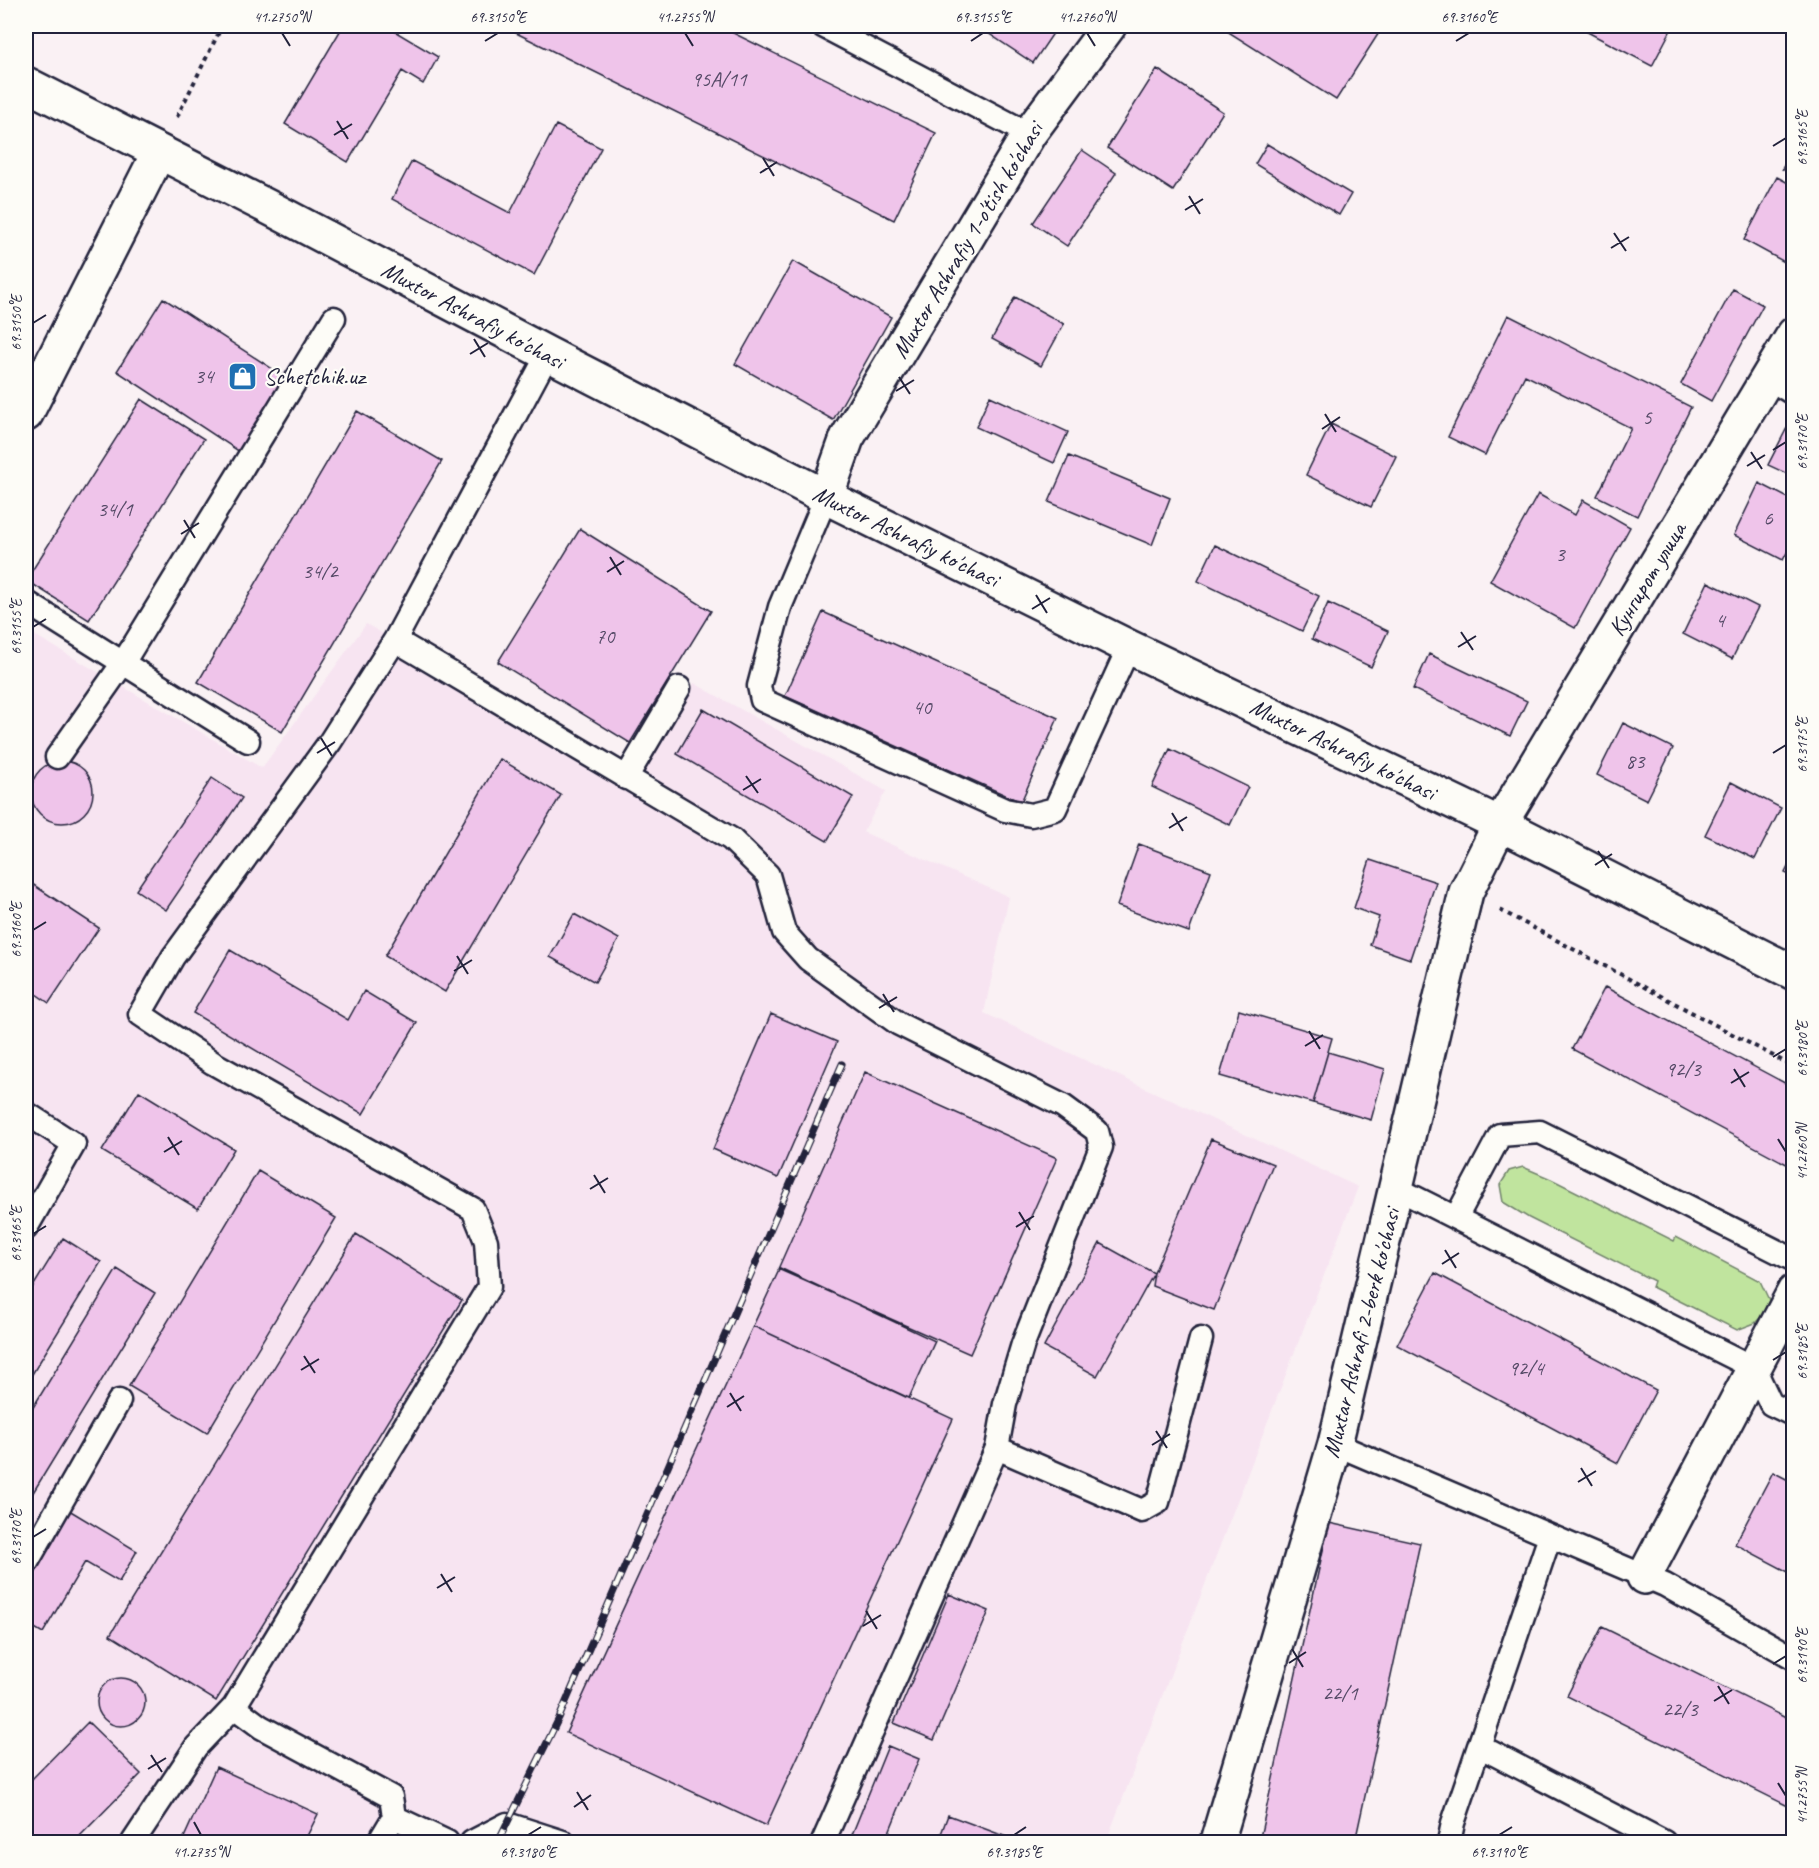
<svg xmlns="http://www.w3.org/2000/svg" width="1819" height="1868" font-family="Caveat,sans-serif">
	<rect width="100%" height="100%" fill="#faf1f4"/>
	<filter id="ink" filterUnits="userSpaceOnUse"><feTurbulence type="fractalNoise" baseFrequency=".0167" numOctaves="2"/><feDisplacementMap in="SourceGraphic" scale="12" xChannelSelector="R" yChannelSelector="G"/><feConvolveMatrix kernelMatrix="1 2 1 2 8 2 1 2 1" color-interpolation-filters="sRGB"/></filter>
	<g filter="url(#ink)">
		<!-- built -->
		<path fill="#f7e4f1" d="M366 624 638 777 694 683 886 791 863 832 1009 897 984 1013 1358 1187 1106 1842H26V630L262 768Z"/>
		<!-- green -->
		<path fill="#c0e49e" stroke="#71836c" stroke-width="1.5" d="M1523 1167 1551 1179 1674 1241 1676 1237 1760 1281 1769 1300 1765 1313 1755 1323 1737 1330 1652 1287 1654 1281 1529 1218 1503 1202 1500 1185 1509 1171Z"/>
		<!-- building -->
		<path fill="#efc4ea" stroke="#22223b" stroke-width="1.5" d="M343 26H386L438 57 423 84 402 71 348 162 285 124Z
			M502 26H719L936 133 894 220Z
			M989 26H1058L1033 63 985 31Z
			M1219 26H1378L1382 28 1336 100Z
			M1576 26H1673L1652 66Z
			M1157 69 1223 112 1173 191 1107 148Z
			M556 125 601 148 534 275 392 199 412 161 510 213Z
			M1267 144 1351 194 1339 215 1255 164Z
			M1794 148V175L1782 169Z
			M1082 150 1116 173 1067 246 1033 223Z
			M1777 177 1794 186V253L1788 264 1744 240Z
			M793 261 891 317 833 420 735 364Z
			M1733 289 1763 305 1711 401 1681 384Z
			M1015 297 1064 324 1041 366 992 339Z
			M163 298 291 381 243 454 117 371Z
			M1508 315 1691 407 1637 516 1597 496 1631 428 1525 375 1485 455 1448 437Z
			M990 396 1068 432 1054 463 976 427Z
			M141 399 204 439 89 620 26 580Z
			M357 411 442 461 282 732 198 682Z
			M1794 414V477L1768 465Z
			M1331 424 1396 456 1371 507 1306 475Z
			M1069 456 1170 498 1152 545 1049 502Z
			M1759 483 1794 501V539L1783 560 1734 535Z
			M1538 494 1575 515 1583 500 1630 527 1575 628 1490 581Z
			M580 529 711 611 630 743 498 662Z
			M1215 545 1319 596 1302 631 1198 581Z
			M1708 582 1758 607 1732 659 1683 634Z
			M1328 603 1388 631 1371 667 1312 639Z
			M823 612 1058 718 1021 802 785 696Z
			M1429 654 1527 701 1510 736 1413 689Z
			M703 709 853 797 827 841 677 754Z
			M1623 723 1673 748 1647 800 1597 775Z
			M1170 749 1248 787 1230 825 1152 787Z
			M500 759 561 795 445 992 385 956Z
			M31 792a31 31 0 1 1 62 0a31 31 0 1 1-62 0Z
			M212 778 242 798 166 910 136 890Z
			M1731 782 1781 808 1755 859 1705 835Z
			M1139 844 1211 871 1189 932 1117 906Z
			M1794 855V877L1785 873Z
			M1370 860 1436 882 1410 959 1370 945 1379 917 1354 908Z
			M26 880 99 928 49 1003 26 987Z
			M574 914 619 939 595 982 550 957Z
			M230 950 348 1020 364 991 417 1023 363 1114 193 1013Z
			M1605 987 1794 1088V1168L1572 1049Z
			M1239 1010 1332 1038 1313 1103 1220 1076Z
			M771 1014 837 1042 778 1178 713 1149Z
			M1328 1052 1385 1069 1371 1120 1313 1103Z
			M865 1072 1057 1158 970 1354 778 1269Z
			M139 1091 234 1149 198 1209 102 1151Z
			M1211 1139 1273 1164 1214 1310 1152 1286 1154 1273Z
			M258 1171 336 1218 207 1433 129 1386Z
			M356 1234 462 1300 216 1701 110 1635Z
			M63 1238 101 1262 26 1384V1298Z
			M1100 1243 1154 1273 1097 1376 1044 1347Z
			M780 1268 935 1341 909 1398 753 1326Z
			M117 1269 155 1293 26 1504V1419Z
			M1435 1273 1656 1390 1618 1463 1397 1345Z
			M753 1326 953 1419 766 1826 566 1733Z
			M1773 1472 1794 1483V1575L1735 1544Z
			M69 1510 137 1551 119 1582 85 1562 43 1633 26 1623V1584Z
			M1329 1523 1420 1543 1355 1842H1259Z
			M949 1594 989 1611 934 1740 894 1723Z
			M1602 1627 1794 1722V1809L1567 1696Z
			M97 1702a24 24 0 1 1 48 0a24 24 0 1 1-48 0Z
			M88 1722 141 1774 74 1842H26V1785Z
			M888 1746 919 1759 885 1842H849Z
			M216 1767 318 1814 304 1842H182Z
			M948 1815 1020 1842H938Z"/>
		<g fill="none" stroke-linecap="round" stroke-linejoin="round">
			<defs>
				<path id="lane" d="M823 26 1029 134
					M1768 378 1794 394
					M826 497 780 607 759 686 762 700 1005 810 1031 815 1055 809 1129 647
					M26 602 123 663 334 318
					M395 640 731 839 768 875 784 932 808 959 899 1024 1063 1106 1097 1131 1101 1147 1023 1344 1005 1404 997 1448
					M57 757 123 663 248 741
					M626 778 679 688
					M26 1113 74 1144 26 1228
					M1396 1188 1754 1368 1771 1404 1794 1415
					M1456 1218 1500 1135 1540 1132 1794 1260
					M1335 1444 1665 1585 1794 1658
					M26 1564 119 1401
					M1479 1746 1664 1842
					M394 1817 447 1842
					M133 1842 196 1747 234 1707
					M379 1842 394 1817 391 1797 261 1727 234 1707 489 1287 486 1241 473 1209 213 1063 140 1014 173 957 330 742 395 640 548 354
					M472 1842 507 1824 563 1842
					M823 1842 997 1448 1142 1511 1158 1502 1201 1339
					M1449 1842 1453 1823 1550 1536"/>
				<path id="street" d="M26 414 159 152
					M826 497 847 438 1029 134 1109 26
					M1644 1577 1794 1292
					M1217 1842 1335 1444 1466 892 1500 824 1794 334"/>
				<path id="secondary" d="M26 84 272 209 548 354 826 497 1129 647 1500 824 1794 973"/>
			</defs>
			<!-- lane casing -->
			<use href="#lane" stroke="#22223b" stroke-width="27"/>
			<!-- street casing -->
			<use href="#street" stroke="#22223b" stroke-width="38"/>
			<!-- secondary casing -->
			<use href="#secondary" stroke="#22223b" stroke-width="38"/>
			<!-- path -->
			<path stroke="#22223b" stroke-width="4" stroke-dasharray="4.5 4.5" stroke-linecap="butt" d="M177 117 222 26
				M1500 910 1794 1067"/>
			<!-- lane -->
			<use href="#lane" stroke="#fdfcf7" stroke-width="22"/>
			<!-- street -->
			<use href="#street" stroke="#fdfcf7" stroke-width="33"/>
			<!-- secondary -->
			<use href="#secondary" stroke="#fdfcf7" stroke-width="33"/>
			<defs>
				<path id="rail" d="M498 1842 559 1718 842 1064"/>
			</defs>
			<!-- rail casing -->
			<use href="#rail" stroke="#22223b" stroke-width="7"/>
			<!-- rail -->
			<use href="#rail" stroke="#fdfcf7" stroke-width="4.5" stroke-dasharray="14" stroke-linecap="butt"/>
		</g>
	</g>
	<!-- ticks -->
	<path fill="none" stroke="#22223b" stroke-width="2" d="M282 33 290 46M685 33 693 46M1087 33 1095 46M485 41 498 33M971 41 983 33M1456 41 1469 33M337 121 348 139M334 135 352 124M1773 146 1786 138M763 158 774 176M760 173 777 162M1189 196 1200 214M1185 210 1203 199M1614 233 1626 251M1611 248 1629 237M33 323 46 315M474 339 485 357M470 354 488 343M899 377 910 394M896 391 914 380M1325 414 1336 432M1322 429 1340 417M1773 450 1786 442M1751 452 1762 469M1747 466 1765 455M184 520 195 538M181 534 199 523M610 557 621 575M607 572 624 561M1036 595 1047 613M1032 609 1050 598M33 627 46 619M1461 632 1473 650M1458 647 1476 636M321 738 332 756M317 753 335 742M1773 753 1786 745M746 776 758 793M743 790 761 779M1172 813 1183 831M1169 828 1187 817M1598 851 1609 868M1595 865 1612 854M33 930 46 922M457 956 468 974M454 971 472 960M883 994 894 1012M879 1008 897 997M1309 1031 1320 1049M1305 1046 1323 1035M1773 1057 1786 1049M1734 1069 1745 1087M1731 1083 1749 1072M168 1137 179 1155M1778 1139 1786 1152M164 1152 182 1141M594 1175 605 1193M590 1189 608 1178M1019 1212 1030 1230M1016 1227 1034 1216M33 1234 46 1226M1445 1250 1456 1268M1442 1264 1459 1253M304 1356 315 1373M1773 1360 1786 1352M301 1370 319 1359M730 1393 741 1411M727 1407 744 1396M1156 1431 1167 1448M1152 1445 1170 1434M1581 1468 1592 1486M1578 1482 1596 1471M33 1537 46 1529M441 1574 452 1592M437 1588 455 1577M866 1611 877 1629M863 1626 881 1615M1292 1649 1303 1667M1289 1663 1306 1652M1773 1664 1786 1656M1718 1686 1729 1704M1714 1701 1732 1690M151 1755 162 1772M148 1769 166 1758M1778 1783 1786 1796M577 1792 588 1810M574 1807 591 1795M194 1822 201 1835M528 1835 541 1827M1014 1835 1026 1827M1499 1835 1512 1827"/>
	<!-- icons -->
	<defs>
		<symbol id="shop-square" viewBox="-11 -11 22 22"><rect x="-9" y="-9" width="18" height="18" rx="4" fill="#1f6fb2" stroke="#fdfcf7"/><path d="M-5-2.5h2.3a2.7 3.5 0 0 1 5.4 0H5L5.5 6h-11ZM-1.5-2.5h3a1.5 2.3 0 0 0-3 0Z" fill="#fff"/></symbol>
	</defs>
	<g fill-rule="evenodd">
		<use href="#shop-square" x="226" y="360" width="33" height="33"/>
	</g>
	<g text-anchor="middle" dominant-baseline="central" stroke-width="4.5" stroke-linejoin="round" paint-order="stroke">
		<!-- number labels -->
		<g font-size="21" fill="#554a67">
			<text x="719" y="79">95A/11</text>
			<text x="204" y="376">34</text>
			<text x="1647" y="417">5</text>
			<text x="115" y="509">34/1</text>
			<text x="1768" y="518">6</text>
			<text x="1560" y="554">3</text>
			<text x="320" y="571">34/2</text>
			<text x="1720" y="620">4</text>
			<text x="605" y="636">70</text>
			<text x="922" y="707">40</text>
			<text x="1635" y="761">83</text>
			<text x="1683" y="1069">92/3</text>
			<text x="1526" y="1368">92/4</text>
			<text x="1340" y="1693">22/1</text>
			<text x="1680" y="1709">22/3</text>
		</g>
		<!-- street labels -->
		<g font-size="24" fill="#22223b" stroke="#fdfcf7">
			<text transform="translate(967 240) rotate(-59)">Muxtor Ashrafiy 1-o'tish ko'chasi</text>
			<text transform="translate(473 315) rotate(28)">Muxtor Ashrafiy ko'chasi</text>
			<text transform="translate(906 536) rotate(26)">Muxtor Ashrafiy ko'chasi</text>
			<text transform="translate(1647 579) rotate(-59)">Кунгирот улица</text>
			<text transform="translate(1343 749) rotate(26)">Muxtor Ashrafiy ko'chasi</text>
			<text transform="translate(1361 1333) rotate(-76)">Muxtar Ashrafi 2-berk ko'chasi</text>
		</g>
		<!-- poi labels -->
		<g font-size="24" fill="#22223b" stroke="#fdfcf7" text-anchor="start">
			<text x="264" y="376">Schetchik.uz</text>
		</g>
	</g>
	<!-- margin -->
	<rect width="1819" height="1868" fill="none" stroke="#fdfcf7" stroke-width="66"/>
	<rect x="33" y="33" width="1753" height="1802" fill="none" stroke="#22223b" stroke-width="2"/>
	<g font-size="15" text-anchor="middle" fill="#22223b">
		<text x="282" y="22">41.2750°N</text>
		<text x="498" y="22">69.3150°E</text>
		<text x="685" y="22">41.2755°N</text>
		<text x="983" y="22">69.3155°E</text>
		<text x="1087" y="22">41.2760°N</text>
		<text x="1469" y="22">69.3160°E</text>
		<text transform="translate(1802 138) rotate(-90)" y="5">69.3165°E</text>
		<text transform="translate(16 323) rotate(-90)" y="5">69.3150°E</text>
		<text transform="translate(1802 442) rotate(-90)" y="5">69.3170°E</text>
		<text transform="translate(16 627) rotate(-90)" y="5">69.3155°E</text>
		<text transform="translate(1802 745) rotate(-90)" y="5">69.3175°E</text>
		<text transform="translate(16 930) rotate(-90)" y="5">69.3160°E</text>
		<text transform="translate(1802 1049) rotate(-90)" y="5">69.3180°E</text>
		<text transform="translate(1802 1152) rotate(-90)" y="5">41.2760°N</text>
		<text transform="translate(16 1234) rotate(-90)" y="5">69.3165°E</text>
		<text transform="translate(1802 1352) rotate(-90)" y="5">69.3185°E</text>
		<text transform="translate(16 1537) rotate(-90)" y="5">69.3170°E</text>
		<text transform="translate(1802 1656) rotate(-90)" y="5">69.3190°E</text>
		<text transform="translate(1802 1796) rotate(-90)" y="5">41.2755°N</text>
		<text x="201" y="1857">41.2735°N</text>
		<text x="528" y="1857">69.3180°E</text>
		<text x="1014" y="1857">69.3185°E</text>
		<text x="1499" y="1857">69.3190°E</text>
	</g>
</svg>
